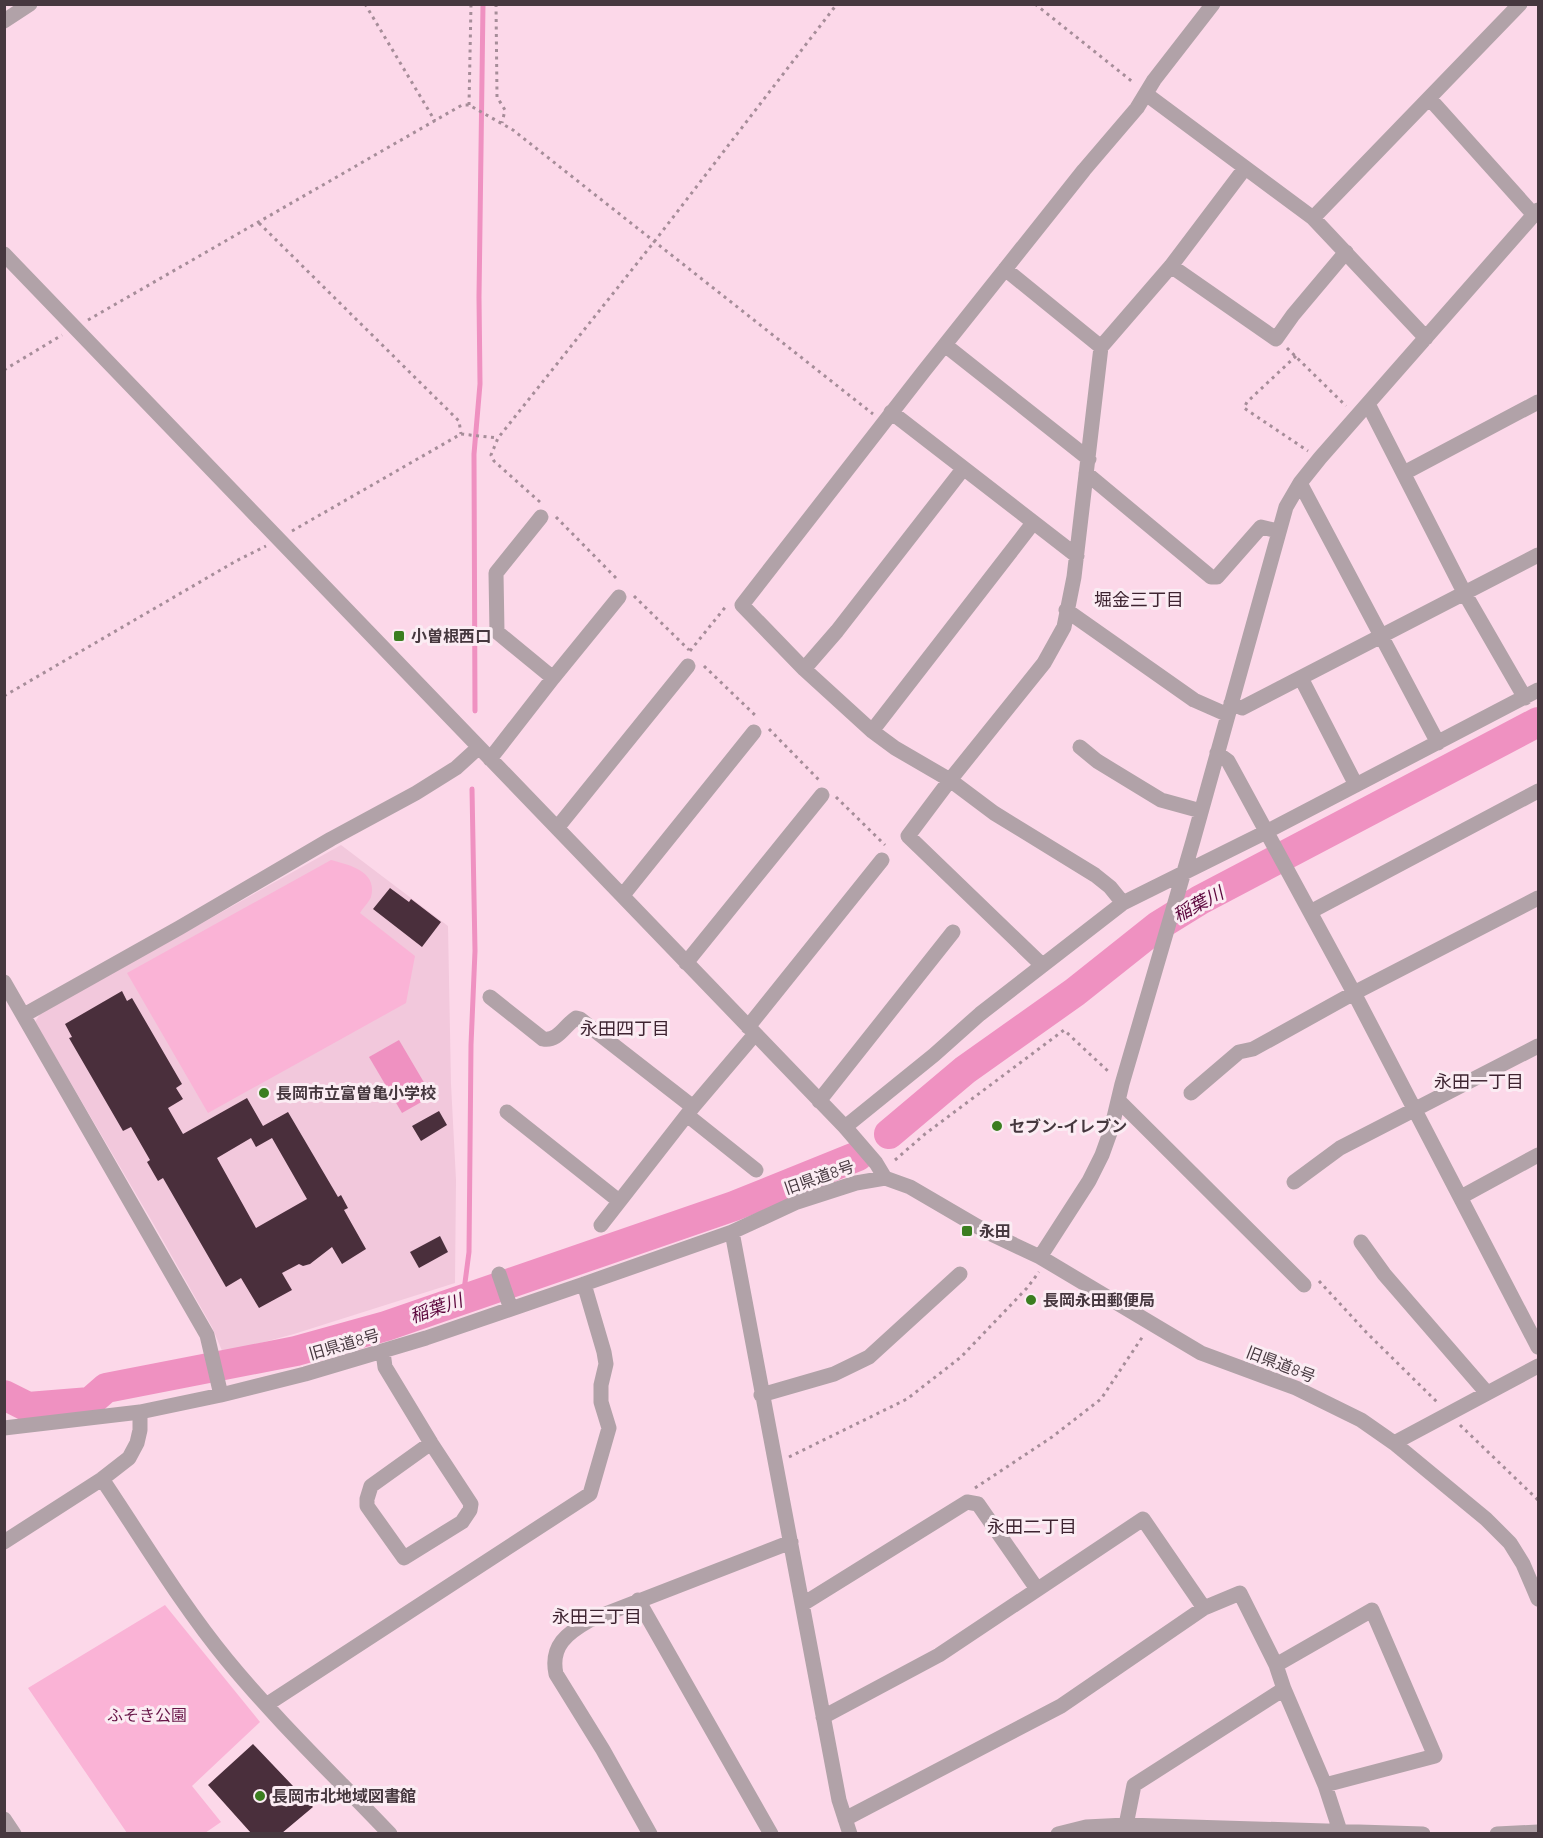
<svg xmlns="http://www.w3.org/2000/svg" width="1543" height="1838" font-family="Quicksand,'Noto Sans JP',sans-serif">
	<rect width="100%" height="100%" fill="#fcd8e9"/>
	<!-- built -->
	<path fill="#f2c8dc" d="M341 845 448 926 451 1084 456 1180 455 1283 294 1334 223 1353 212 1327 153 1223 35 1022 40 1014Z"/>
	<!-- green -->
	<path fill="#fab3d6" d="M331 860C349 865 378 871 371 897 369 902 363 908 360 913L415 956 406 1003 208 1113 127 973Z
		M165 1605 260 1722 192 1786 221 1822 205 1833H127L28 1688Z"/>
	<!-- water -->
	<path fill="#ef91c1" d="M399 1040 432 1096 402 1113 369 1057Z"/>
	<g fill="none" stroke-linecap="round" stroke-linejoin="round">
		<!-- stream -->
		<path stroke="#ef91c1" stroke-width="5" d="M475 711 474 454 480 384 479 297 483 4
			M463 1298 469 1252 471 1045 475 951 472 789"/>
		<!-- river -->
		<path stroke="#ef91c1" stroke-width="30" d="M889 1134 965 1070 1075 992 1158 926 1200 900 1538 722
			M4 1395 28 1407 90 1402 106 1388 296 1351 386 1326 734 1206 858 1156"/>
	</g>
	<!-- building -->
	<path fill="#4a2f3c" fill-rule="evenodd" d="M390 888 409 902 411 899 441 922 422 947 373 909Z
		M122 991 127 1001 132 998 182 1084 176 1088 183 1099 168 1108 183 1134 247 1098 263 1126 288 1112 338 1197 341 1195 348 1208 344 1210 366 1249 342 1264 332 1247 310 1264 303 1266 299 1264 282 1273 292 1290 259 1308 241 1278 226 1287 163 1178 158 1181 147 1162 150 1160 131 1127 123 1131 69 1038 72 1037 65 1024ZM251 1138 256 1147 272 1138 307 1199 256 1228 217 1158Z
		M439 1111 447 1125 421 1141 412 1126Z
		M440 1236 448 1252 419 1268 410 1252Z
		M253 1744 313 1807 282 1833H251L208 1785Z"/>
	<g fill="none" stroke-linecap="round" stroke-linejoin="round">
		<!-- path -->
		<path stroke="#a68d99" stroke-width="3" stroke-dasharray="3 4.5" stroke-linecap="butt" d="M365 4 435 121
			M496 4 497 97 505 110 502 123
			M1035 4 1134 83
			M469 105 471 4
			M259 223 459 421 461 434
			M88 320 462 105H469L513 130 873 414
			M1287 348 1346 406
			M1296 356 1247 402 1244 408 1308 451
			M4 370 62 335
			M540 502 494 461 491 455 498 438 654 242 837 4
			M556 517 619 581
			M292 531 461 434 498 438
			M634 596 689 650
			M690 651 727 605
			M704 666 758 718
			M4 696 236 561 266 546
			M769 729 819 780
			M836 797 885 845
			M895 1160 925 1134 1064 1030 1110 1073
			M1319 1281 1366 1332 1438 1403
			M1460 1425 1538 1500
			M789 1457 907 1399 961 1357 1027 1288 1039 1272
			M975 1488 1052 1437 1101 1399 1143 1336"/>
		<!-- minor -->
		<path stroke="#b1a2a8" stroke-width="15" d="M4 21 30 4
			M1146 94 1313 218 1426 338
			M1429 98 1534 215
			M1313 218 1520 4
			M4 254 845 1127 876 1163 885 1178
			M1171 266 1276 339 1293 315 1346 252
			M1005 269 1101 347
			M945 345 1089 459
			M1368 404 1465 594 1525 698
			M891 412 1077 556
			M1086 473 1211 577H1217L1261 527 1278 531
			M1404 473 1538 402
			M1300 483 1438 743
			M541 517 496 573 497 632 553 678
			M1066 610 1194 700 1228 715
			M804 669 837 631 963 469
			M1301 678 1356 785
			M1231 703 1242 708 1538 555
			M872 731 1033 523
			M1080 747 1097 761 1161 800 1201 811
			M1217 753 1228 761 1354 993 1538 1347
			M490 759 553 678 619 597
			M557 828 688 666
			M623 895 754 732
			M1123 903 1110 887 1095 875 994 813 950 780 895 748 872 731 804 669 742 605 924 371 1084 170 1137 108 1154 80 1213 4
			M1310 912 1538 791
			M686 963 822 795
			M1042 965 908 836 950 780 1044 663 1064 627 1074 577 1101 347 1171 266 1245 168
			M4 982 207 1335 221 1395
			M490 997 543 1039C558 1042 565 1025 576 1018L580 1019 693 1107
			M24 1015 179 928 331 839 416 793 456 768 479 747
			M748 1027 882 860
			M1191 1093 1239 1052 1253 1049 1354 993 1538 898
			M819 1101 953 932
			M1119 1101 1304 1285
			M507 1112 619 1201
			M687 1115 756 1170
			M845 1127 934 1055 980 1014 1123 903 1266 832 1538 690
			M1294 1182 1340 1148 1538 1046
			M1461 1197 1538 1155
			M601 1225 693 1107 755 1034
			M732 1232 839 1800 850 1834
			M1361 1242 1384 1274 1487 1393
			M1040 1257 1089 1181 1102 1155 1111 1130 1122 1084 1193 841 1286 507 1300 483 1320 458 1538 210
			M499 1274 511 1309
			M383 1352 385 1367 431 1443 471 1504 470 1510 462 1522 404 1558 367 1506V1499L371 1486 431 1443
			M761 1395 834 1374 869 1357 960 1274
			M4 1428 140 1412 221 1395 305 1374 426 1338 584 1284 732 1232 797 1202 856 1183 885 1178 910 1187 987 1232 1040 1257 1201 1353 1296 1388 1361 1420 1394 1443 1486 1519 1510 1543 1523 1564 1538 1599
			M1394 1443 1538 1366
			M102 1479C143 1540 181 1604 227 1660 277 1721 335 1776 390 1834
			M4 1542 102 1479 129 1458 137 1443 140 1430V1412
			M638 1600 771 1834
			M803 1604 967 1502 978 1504 1037 1589
			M266 1705 590 1494 609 1428 601 1402V1385L606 1364 604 1352 584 1284
			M823 1717 939 1655 1143 1519 1204 1608
			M1325 1785 1341 1834
			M4 1819 14 1834
			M845 1819 1061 1706 1204 1608 1240 1593 1276 1665 1284 1689 1325 1785 1435 1756 1372 1610 1276 1665
			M1126 1825 1134 1785 1284 1689
			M650 1834 603 1750 556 1674C550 1646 567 1633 590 1620L791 1542
			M1058 1834 1086 1827 1126 1825 1423 1834
			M1497 1834 1538 1832"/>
	</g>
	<!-- markers -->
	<g fill="#3b7e20" stroke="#fbecf3" stroke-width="2">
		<rect x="393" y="630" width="12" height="12" rx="3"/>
		<circle cx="264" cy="1093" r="6"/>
		<circle cx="997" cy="1126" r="6"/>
		<rect x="961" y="1225" width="12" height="12" rx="3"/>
		<circle cx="1031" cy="1300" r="6"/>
		<circle cx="260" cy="1796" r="6"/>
	</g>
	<g text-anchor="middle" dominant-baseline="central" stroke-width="6" stroke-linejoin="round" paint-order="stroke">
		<!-- poi labels -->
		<g font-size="16" font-weight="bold" fill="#46383f" stroke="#fbecf3" text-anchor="start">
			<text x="411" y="636">小曽根西口</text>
			<text x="276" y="1093">長岡市立富曽亀小学校</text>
			<text x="1009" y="1126">セブン-イレブン</text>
			<text x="979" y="1231">永田</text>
			<text x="1043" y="1300">長岡永田郵便局</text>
			<text x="272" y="1796">長岡市北地域図書館</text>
		</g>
		<!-- street labels -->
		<g font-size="16" fill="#46383f" stroke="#fbecf3">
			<text transform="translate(819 1177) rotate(-19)">旧県道8号</text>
			<text transform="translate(344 1344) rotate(-16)">旧県道8号</text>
			<text transform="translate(1281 1364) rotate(21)">旧県道8号</text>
		</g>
		<!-- park labels -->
		<g font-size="16" fill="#671547" stroke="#fbecf3">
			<text x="147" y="1715">ふそき公園</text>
		</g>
		<!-- neighbourhood labels -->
		<g font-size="18" fill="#3e2431" stroke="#fbecf3">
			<text x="1139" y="599">堀金三丁目</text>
			<text x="625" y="1028">永田四丁目</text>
			<text x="1479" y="1081">永田一丁目</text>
			<text x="1032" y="1526">永田二丁目</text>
			<text x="597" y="1616">永田三丁目</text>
		</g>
		<!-- water labels -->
		<g font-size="18" font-style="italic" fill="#5d083e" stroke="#fbecf3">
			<text transform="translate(1198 904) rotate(-28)">稲葉川</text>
			<text transform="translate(436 1308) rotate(-19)">稲葉川</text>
		</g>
	</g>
	<!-- border -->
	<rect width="1543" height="1838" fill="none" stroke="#46383f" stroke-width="12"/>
</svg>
